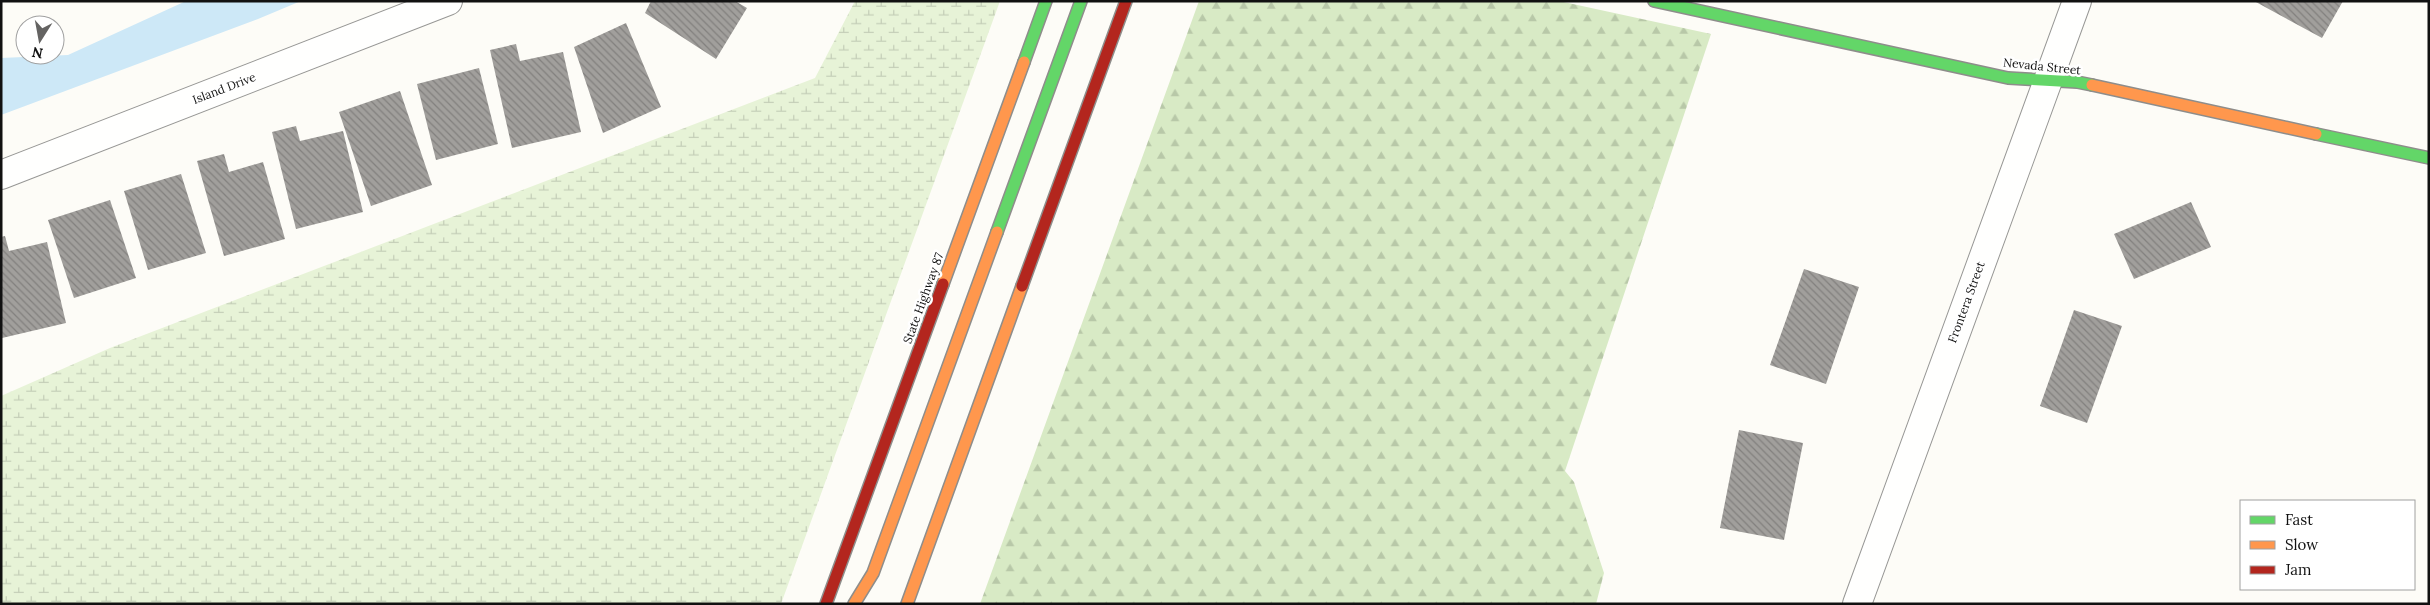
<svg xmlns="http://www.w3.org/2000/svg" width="2430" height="605" font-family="Lora,serif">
	<defs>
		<pattern id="forest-firs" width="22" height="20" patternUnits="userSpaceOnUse" patternTransform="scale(1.25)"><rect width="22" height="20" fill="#d8eac5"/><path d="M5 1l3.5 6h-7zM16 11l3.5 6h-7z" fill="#b8c8a8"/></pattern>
		<pattern id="wetland-marsh" width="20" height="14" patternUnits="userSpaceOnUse" patternTransform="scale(1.25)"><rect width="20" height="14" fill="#e7f3d7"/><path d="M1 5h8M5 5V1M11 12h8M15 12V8" fill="none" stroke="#c5cfb8"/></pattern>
		<pattern id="building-back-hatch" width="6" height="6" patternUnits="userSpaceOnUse" patternTransform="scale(1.25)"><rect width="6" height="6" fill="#a19f9c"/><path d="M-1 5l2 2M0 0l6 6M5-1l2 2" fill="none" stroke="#82807e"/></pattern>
	</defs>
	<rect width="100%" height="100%" fill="#fdfcf7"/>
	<!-- forest -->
	<path fill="url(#forest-firs)" d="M1199 1H1559L1711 34 1565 471 1574 482 1604 573 1596 604H980Z"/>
	<!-- wetland -->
	<path fill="url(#wetland-marsh)" d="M855 1H1000L781 604H1V396L110 348 815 78Z"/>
	<!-- water -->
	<path fill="#cde8f7" d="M186 1H301L258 19 1 115V58L68 55Z"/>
	<!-- building -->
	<path fill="url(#building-back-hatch)" d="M651 1H735L747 8 716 59 645 13Z
		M2254 1H2343L2322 38Z
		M626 23 661 107 603 133 574 47Z
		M516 44 520 61 563 52 581 132 512 148 490 50Z
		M479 68 498 144 436 160 417 84Z
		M400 91 432 185 371 206 339 112Z
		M296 126 300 141 343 131 363 212 296 229 272 132Z
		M224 154 229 172 263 162 285 239 224 256 197 161Z
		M181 174 206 253 148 270 124 191Z
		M110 200 136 278 74 298 48 220Z
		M2191 202 2211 247 2134 279 2114 234Z
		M5 236 9 251 47 242 66 323 2 338 1 237Z
		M1804 269 1859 287 1826 384 1770 365Z
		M2074 310 2122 326 2087 423 2040 406Z
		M1739 430 1803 443 1784 540 1720 528Z"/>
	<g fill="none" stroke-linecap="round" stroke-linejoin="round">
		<defs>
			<path id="street" d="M1 175 448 1
				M1857 604 2077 1"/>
			<path id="fast" d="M1654 1 2008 78 2077 82 2092 85
				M1024 62 1046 1
				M2316 134 2429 158
				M997 232 1081 1"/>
			<path id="slow" d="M2092 85 2316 134
				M943 284 1024 62
				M854 604 873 573 997 232
				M907 604 1022 286"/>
			<path id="jam" d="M1022 286 1126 1
				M826 604 943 284"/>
		</defs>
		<!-- street casing -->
		<use href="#street" stroke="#979795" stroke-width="30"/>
		<!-- fast casing -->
		<use href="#fast" stroke="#8e8d8b" stroke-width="14"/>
		<!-- slow casing -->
		<use href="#slow" stroke="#8e8d8b" stroke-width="14"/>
		<!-- jam casing -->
		<use href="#jam" stroke="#8e8d8b" stroke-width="14"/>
		<!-- street -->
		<use href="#street" stroke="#fffffe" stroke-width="28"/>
		<!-- fast -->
		<use href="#fast" stroke="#63d668" stroke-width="11"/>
		<!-- slow -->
		<use href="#slow" stroke="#ff974d" stroke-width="11"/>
		<!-- jam -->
		<use href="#jam" stroke="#b3261e" stroke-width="11"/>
	</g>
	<g text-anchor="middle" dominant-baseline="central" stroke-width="5" stroke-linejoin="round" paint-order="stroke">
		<!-- street labels -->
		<g font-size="12" fill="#111" stroke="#fff">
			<text transform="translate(2042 66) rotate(6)">Nevada Street</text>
			<text transform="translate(224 88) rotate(-21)">Island Drive</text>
			<text transform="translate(923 298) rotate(-70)">State Highway 87</text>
			<text transform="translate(1966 302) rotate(-70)">Frontera Street</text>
		</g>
	</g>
	<!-- border -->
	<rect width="2430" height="605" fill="none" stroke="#111111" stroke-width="5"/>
	<!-- legend -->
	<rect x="2240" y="500" width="175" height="90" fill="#ffffff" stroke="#a0a0a0"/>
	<rect x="2250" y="516" width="25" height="8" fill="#63d668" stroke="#a0a0a0"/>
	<text x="2285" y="525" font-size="15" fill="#111111">Fast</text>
	<rect x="2250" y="541" width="25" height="8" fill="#ff974d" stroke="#a0a0a0"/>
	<text x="2285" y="550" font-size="15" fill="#111111">Slow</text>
	<rect x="2250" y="566" width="25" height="8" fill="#b3261e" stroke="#a0a0a0"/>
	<text x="2285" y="575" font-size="15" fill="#111111">Jam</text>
	<!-- north arrow -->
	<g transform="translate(40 40) rotate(191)"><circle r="24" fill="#ffffff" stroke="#a0a0a0"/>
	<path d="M0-4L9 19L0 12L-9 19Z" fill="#646362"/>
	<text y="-8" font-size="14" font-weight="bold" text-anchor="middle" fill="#111111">N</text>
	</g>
</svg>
